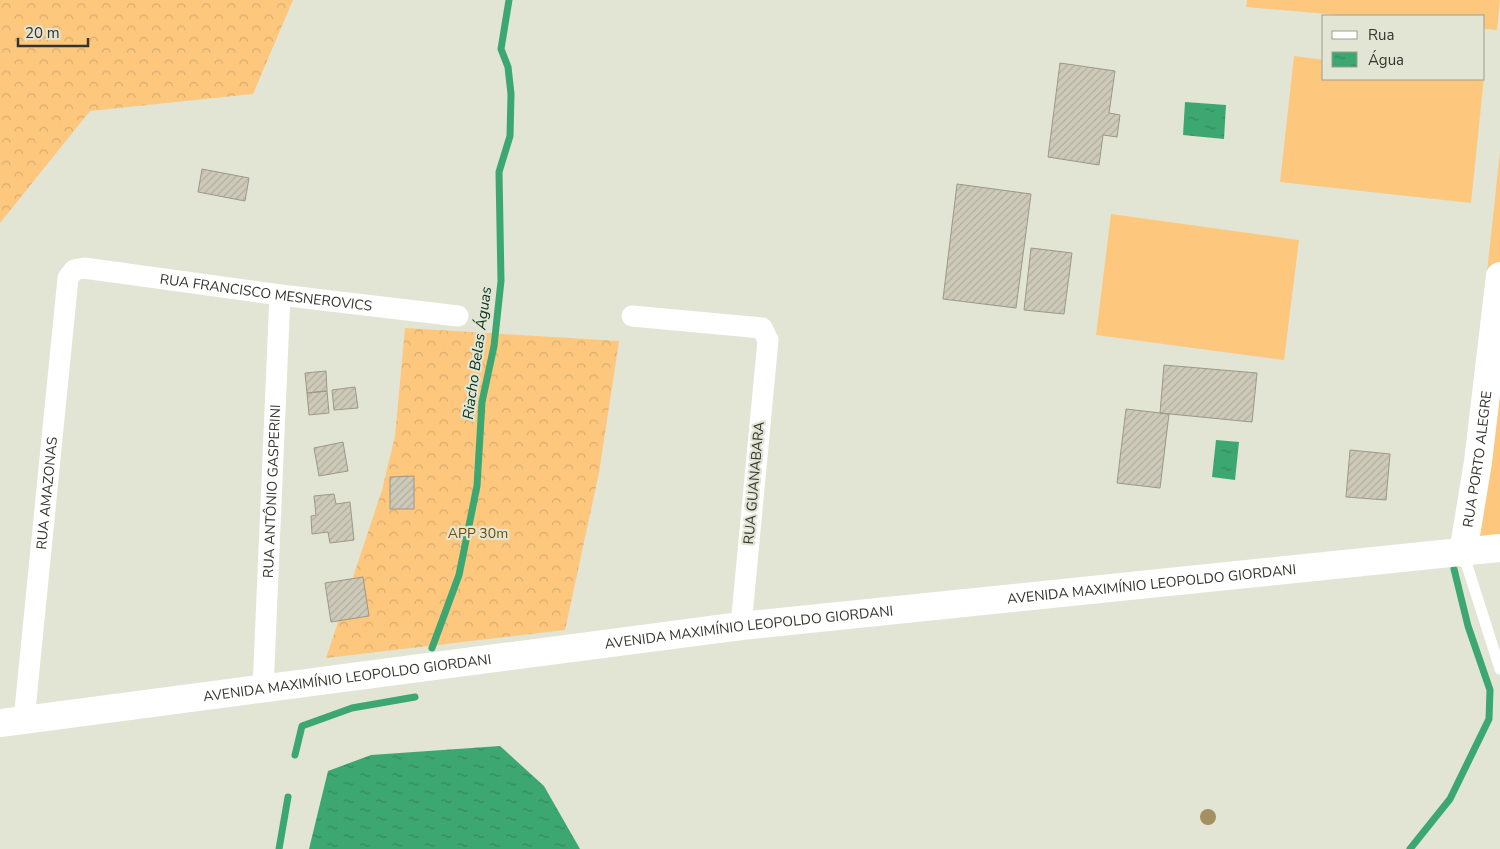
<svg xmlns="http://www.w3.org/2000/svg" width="1500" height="849" font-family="'Nunito Sans',sans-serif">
	<defs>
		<pattern id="forest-crowns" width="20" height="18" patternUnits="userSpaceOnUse" patternTransform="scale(1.25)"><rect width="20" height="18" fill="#fdc77e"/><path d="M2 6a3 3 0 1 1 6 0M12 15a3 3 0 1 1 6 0" fill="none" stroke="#d9ac6d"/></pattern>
		<pattern id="water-ripples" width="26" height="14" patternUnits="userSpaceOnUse" patternTransform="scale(1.25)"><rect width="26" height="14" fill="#3da771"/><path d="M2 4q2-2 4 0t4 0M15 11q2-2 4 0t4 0" fill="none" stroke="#34895d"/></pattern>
		<pattern id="building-hatch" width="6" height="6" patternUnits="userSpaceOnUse" patternTransform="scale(1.25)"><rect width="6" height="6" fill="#cecab9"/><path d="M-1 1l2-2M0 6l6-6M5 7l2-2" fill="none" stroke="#b2ae9f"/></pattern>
	</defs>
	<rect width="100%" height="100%" fill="#e2e5d4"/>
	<!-- grass -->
	<path fill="#fdc77e" d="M1247 0H1500L1497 30 1484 29V16H1350L1246 7Z
		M1294 56 1324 60V79H1484V77L1471 203 1280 182Z
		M1500 152V561L1455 568Z
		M1111 214 1299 240 1284 360 1096 335Z"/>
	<!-- forest -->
	<path fill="url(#forest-crowns)" d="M0 0H293L253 94 90 111 0 223Z
		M405 328 619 341 599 473 565 630 326 658 382 490 395 436Z"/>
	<!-- water -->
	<path fill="url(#water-ripples)" d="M1185 102 1226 105 1224 139 1183 135Z
		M1216 440 1239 442 1235 480 1212 477Z
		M500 746 544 786 580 849H309L328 771 371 755Z"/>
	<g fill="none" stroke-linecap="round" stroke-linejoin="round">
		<!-- stream -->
		<path stroke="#3da771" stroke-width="7" d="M432 648 459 575 477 486 482 402 494 346 501 281 499 172 510 136 511 94 508 67 501 49 509 0
			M295 755 302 726 352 708 415 697
			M279 849 288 797
			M1410 849 1450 799 1489 719 1490 690 1468 626 1454 569"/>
	</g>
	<!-- building -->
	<path fill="url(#building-hatch)" stroke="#9c9887" d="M1060 63 1115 71 1109 113 1120 115 1117 137 1103 135 1099 165 1048 157Z
		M202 169 249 178 245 201 198 192Z
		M957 184 1031 194 1016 308 943 299Z
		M1031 248 1072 253 1064 314 1024 310Z
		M1164 365 1257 373 1252 422 1160 413Z
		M326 371 327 391 307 393 305 373Z
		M355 387 358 408 334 410 332 390Z
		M327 391 329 413 309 415 307 393Z
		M1126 409 1169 414 1160 488 1117 483Z
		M343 442 348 471 319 476 314 448Z
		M1350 450 1390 454 1386 500 1346 497Z
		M414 476V509H390V477Z
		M334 494 336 504 350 502 354 540 330 543 328 532 312 534 311 516 316 515 314 496Z
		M363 577 369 616 331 622 325 583Z"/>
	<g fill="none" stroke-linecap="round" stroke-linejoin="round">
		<!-- service -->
		<path stroke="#fff" stroke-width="11" d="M1463 553 1500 669"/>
		<!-- minor -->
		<g stroke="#fff" stroke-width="21">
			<path d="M632 316 762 328 768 340 741 626"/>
			<path id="s1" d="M263 689 280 295"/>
			<path id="s2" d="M24 720 68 278 74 270 84 268 280 295 458 316"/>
		</g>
		<!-- tertiary -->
		<g stroke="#fff" stroke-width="28">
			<path id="s3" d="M1463 553 1478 462 1500 276"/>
			<path id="s4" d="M0 723 741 626 1500 548"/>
		</g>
	</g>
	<!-- trees -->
	<circle fill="#a49060" cx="1208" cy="817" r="8"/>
	<g text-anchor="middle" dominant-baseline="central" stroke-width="4.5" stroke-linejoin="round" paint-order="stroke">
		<!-- street labels -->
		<g font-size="14" fill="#34352e" stroke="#e2e5d4">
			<text stroke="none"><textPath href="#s2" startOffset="648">RUA FRANCISCO MESNEROVICS</textPath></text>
			<text stroke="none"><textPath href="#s3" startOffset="95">RUA PORTO ALEGRE</textPath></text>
			<text transform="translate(754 483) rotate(-85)">RUA GUANABARA</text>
			<text stroke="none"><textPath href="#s1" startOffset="198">RUA ANTÔNIO GASPERINI</textPath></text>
			<text stroke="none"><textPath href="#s2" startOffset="228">RUA AMAZONAS</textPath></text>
			<text stroke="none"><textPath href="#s4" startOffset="1160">AVENIDA MAXIMÍNIO LEOPOLDO GIORDANI</textPath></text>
			<text stroke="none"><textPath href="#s4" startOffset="755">AVENIDA MAXIMÍNIO LEOPOLDO GIORDANI</textPath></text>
			<text stroke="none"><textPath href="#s4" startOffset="350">AVENIDA MAXIMÍNIO LEOPOLDO GIORDANI</textPath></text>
		</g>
		<!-- park labels -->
		<g font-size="14" fill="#724a01" stroke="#e2e5d4">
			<text x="478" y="533">APP 30m</text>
		</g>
		<!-- water labels -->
		<g font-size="15" font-style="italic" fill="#04321d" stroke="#e2e5d4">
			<text transform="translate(477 353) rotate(-82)">Riacho Belas Águas</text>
		</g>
	</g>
	<!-- legend -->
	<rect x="1322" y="15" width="162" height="65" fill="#e2e5d4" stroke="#9c9f92"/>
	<rect x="1332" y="31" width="25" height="8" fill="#ffffff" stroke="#9c9f92"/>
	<text x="1368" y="40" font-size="15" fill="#34352e">Rua</text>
	<rect x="1332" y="52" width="25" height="15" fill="url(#water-ripples)" stroke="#9c9f92"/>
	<text x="1368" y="65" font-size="15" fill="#34352e">Água</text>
	<!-- scale -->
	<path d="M18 38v8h70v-8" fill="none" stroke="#34352e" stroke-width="2.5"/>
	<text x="25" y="38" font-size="15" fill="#34352e" stroke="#e2e5d4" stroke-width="4" paint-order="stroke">20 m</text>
</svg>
